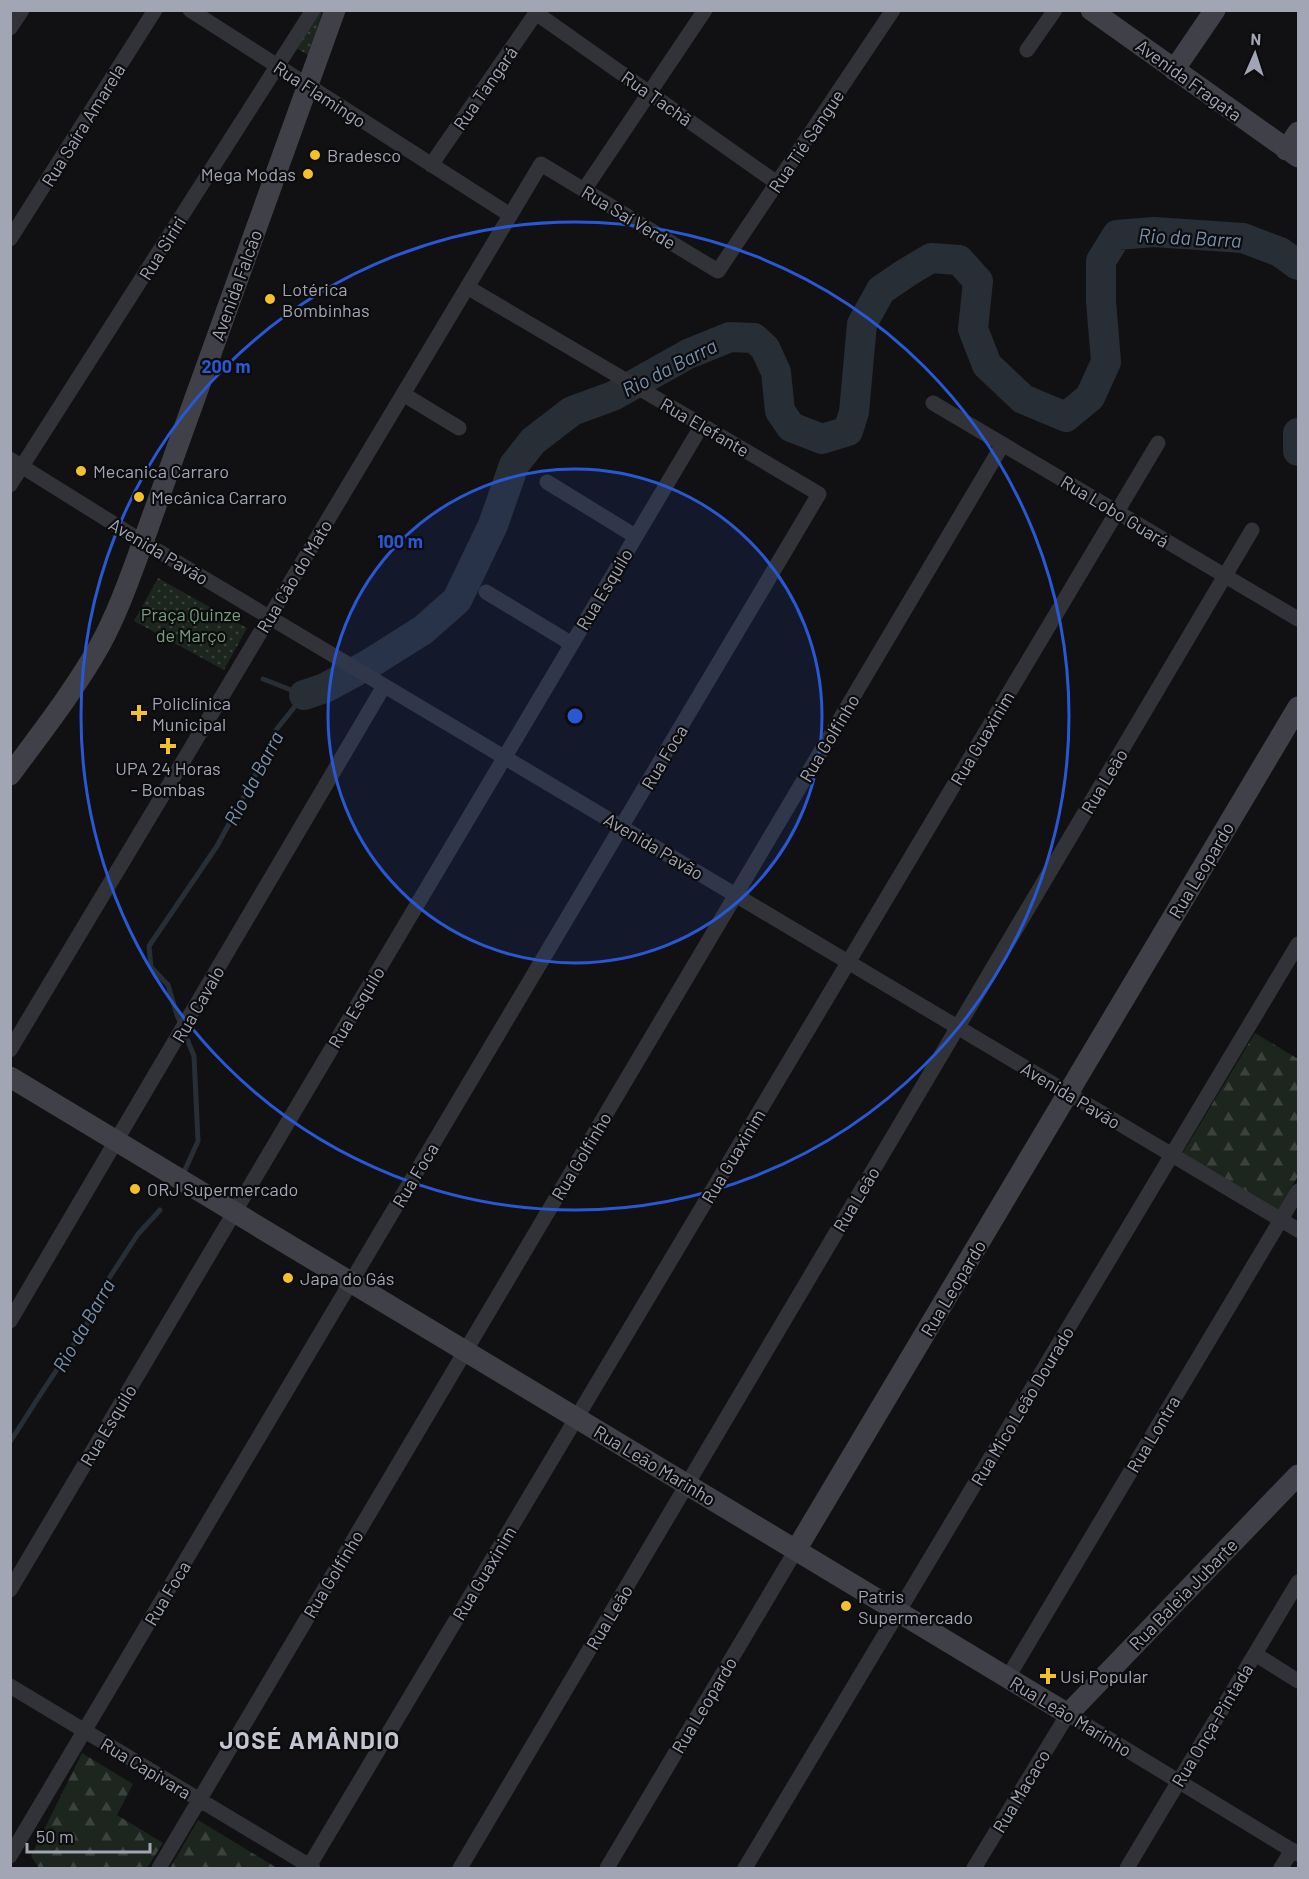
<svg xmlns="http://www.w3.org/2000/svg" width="1309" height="1879" font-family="Barlow,sans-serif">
	<defs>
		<pattern id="grass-dots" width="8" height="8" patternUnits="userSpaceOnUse" patternTransform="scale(1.5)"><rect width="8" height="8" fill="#1d251f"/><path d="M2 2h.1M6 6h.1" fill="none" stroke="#3b423d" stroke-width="1.8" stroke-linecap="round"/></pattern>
		<pattern id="forest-firs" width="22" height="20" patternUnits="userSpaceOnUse" patternTransform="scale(1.5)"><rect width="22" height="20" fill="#1d251f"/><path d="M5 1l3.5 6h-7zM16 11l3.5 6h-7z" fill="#3b423d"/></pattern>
	</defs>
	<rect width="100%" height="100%" fill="#111113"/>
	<!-- grass -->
	<path fill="url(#grass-dots)" d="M320 11H322L310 56 296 48Z
		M158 578 247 628 224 670 134 621Z"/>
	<!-- forest -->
	<path fill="url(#forest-firs)" d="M1255 1033 1298 1059V1176L1278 1211 1182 1154Z
		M82 1753 133 1784 117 1815 163 1843 147 1868H39L31 1856Z
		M198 1820 277 1868H170Z"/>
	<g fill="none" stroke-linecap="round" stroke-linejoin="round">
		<!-- stream -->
		<path stroke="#282e36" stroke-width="5" d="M184 1172 198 1141 194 1056 177 1015 168 985 151 967 149 946 217 846 254 778 276 730 304 695 263 679
			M10 1442 42 1392 86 1326 102 1289 138 1234 160 1210"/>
		<!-- river -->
		<path stroke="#282e36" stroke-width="30" d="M1298 433V451
			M304 695 325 688 369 664 423 630 457 600 493 525 514 465 533 441 572 411 613 396 688 354 730 337 754 338 765 348 776 372 780 411 791 427 822 439 848 431 854 412 862 324 881 290 906 273 931 258 959 260 978 281 973 329 987 365 1023 399 1066 417 1090 397 1106 362 1101 301V261L1117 235 1154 232 1243 238 1280 252 1298 265"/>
		<!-- street -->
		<path stroke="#323338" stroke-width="15" d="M190 10 510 215
			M536 13 777 183
			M10 28 22 10
			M1027 50 1055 10
			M431 165 538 10
			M584 190 705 10
			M10 239 155 10
			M403 394 459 428
			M933 403 1298 619
			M10 459 143 542 1298 1230
			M547 482 635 536
			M10 485 313 10
			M486 592 572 644
			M10 1050 541 164 718 271 893 10
			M10 1321 384 686
			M10 1590 702 425
			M1255 1654 1298 1681
			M1008 1677 1298 1191
			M10 1686 313 1868
			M10 1856 819 494 467 287
			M159 1868 1003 444
			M308 1868 1158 443
			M460 1868 1252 530
			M607 1868 796 1550
			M745 1868 1298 944
			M974 1868 1068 1714 1298 1854
			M1127 1868 1298 1582
			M1281 1868 1292 1850"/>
		<!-- secondary -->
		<path stroke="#404148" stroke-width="21" d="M1091 10 1298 157
			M1174 70 1215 10
			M1286 150 1298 132
			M10 775C41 733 74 691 100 645 118 612 130 577 143 542L335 10
			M10 1077 1068 1714 1298 1475
			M796 1550 1298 707"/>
	</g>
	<!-- distance rings -->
	<circle cx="575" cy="716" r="247" fill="#2a57d4" fill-opacity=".12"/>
	<g fill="none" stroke="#2a57d4" stroke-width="3">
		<circle cx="575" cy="716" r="247"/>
		<circle cx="575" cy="716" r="494"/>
	</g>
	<!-- markers -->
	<g fill="#f3c129" stroke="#0c0c0e" stroke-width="2">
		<circle cx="315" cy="155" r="6"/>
		<circle cx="308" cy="174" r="6"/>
		<circle cx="270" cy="299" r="6"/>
		<circle cx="81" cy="471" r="6"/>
		<circle cx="139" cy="497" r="6"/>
		<path d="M136 704h6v6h6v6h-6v6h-6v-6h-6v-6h6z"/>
		<path d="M165 737h6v6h6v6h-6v6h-6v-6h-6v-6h6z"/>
		<circle cx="135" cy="1189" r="6"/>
		<circle cx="288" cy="1278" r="6"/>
		<circle cx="846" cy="1606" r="6"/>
		<path d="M1045 1667h6v6h6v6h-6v6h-6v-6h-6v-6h6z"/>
	</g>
	<g text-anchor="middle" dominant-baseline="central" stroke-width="4.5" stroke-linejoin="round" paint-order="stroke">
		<!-- street labels -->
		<g font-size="18" fill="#a2a6b4" stroke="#0c0c0e">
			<text transform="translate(1189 80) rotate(36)">Avenida Fragata</text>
			<text transform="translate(485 88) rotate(-55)">Rua Tangará</text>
			<text transform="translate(320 94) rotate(33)">Rua Flamingo</text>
			<text transform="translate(657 98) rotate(35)">Rua Tachã</text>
			<text transform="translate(83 125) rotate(-58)">Rua Saíra Amarela</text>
			<text transform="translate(806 141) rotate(-56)">Rua Tié Sangue</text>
			<text transform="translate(629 217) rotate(31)">Rua Saí Verde</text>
			<text transform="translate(162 248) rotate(-58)">Rua Siriri</text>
			<text transform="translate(236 285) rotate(-70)">Avenida Falcão</text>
			<text transform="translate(705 427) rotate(30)">Rua Elefante</text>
			<text transform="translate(1115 511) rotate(31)">Rua Lobo Guará</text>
			<text transform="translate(159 551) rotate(31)">Avenida Pavão</text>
			<text transform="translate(294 576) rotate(-59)">Rua Cão do Mato</text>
			<text transform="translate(604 589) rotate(-59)">Rua Esquilo</text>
			<text transform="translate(829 738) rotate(-59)">Rua Golfinho</text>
			<text transform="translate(982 738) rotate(-59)">Rua Guaxinim</text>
			<text transform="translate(664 757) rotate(-59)">Rua Foca</text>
			<text transform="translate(1104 781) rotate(-59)">Rua Leão</text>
			<text transform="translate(654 846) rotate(31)">Avenida Pavão</text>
			<text transform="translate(1201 870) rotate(-59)">Rua Leopardo</text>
			<text transform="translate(198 1004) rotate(-60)">Rua Cavalo</text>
			<text transform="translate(356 1007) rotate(-59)">Rua Esquilo</text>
			<text transform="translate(1071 1095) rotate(31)">Avenida Pavão</text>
			<text transform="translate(581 1156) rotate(-59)">Rua Golfinho</text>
			<text transform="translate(733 1156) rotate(-59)">Rua Guaxinim</text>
			<text transform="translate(415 1175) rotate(-59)">Rua Foca</text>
			<text transform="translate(856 1199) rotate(-59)">Rua Leão</text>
			<text transform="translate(953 1288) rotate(-59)">Rua Leopardo</text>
			<text transform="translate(1022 1406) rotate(-59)">Rua Mico Leão Dourado</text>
			<text transform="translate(108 1425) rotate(-59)">Rua Esquilo</text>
			<text transform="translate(1153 1434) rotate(-59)">Rua Lontra</text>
			<text transform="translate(655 1465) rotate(31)">Rua Leão Marinho</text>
			<text transform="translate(484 1573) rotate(-59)">Rua Guaxinim</text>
			<text transform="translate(333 1574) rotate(-59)">Rua Golfinho</text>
			<text transform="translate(167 1593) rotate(-59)">Rua Foca</text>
			<text transform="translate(1183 1594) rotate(-46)">Rua Baleia Jubarte</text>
			<text transform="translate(609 1617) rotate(-59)">Rua Leão</text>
			<text transform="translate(704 1705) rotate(-59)">Rua Leopardo</text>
			<text transform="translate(1071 1716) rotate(31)">Rua Leão Marinho</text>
			<text transform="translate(1212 1725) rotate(-59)">Rua Onça-Pintada</text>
			<text transform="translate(146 1768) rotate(31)">Rua Capivara</text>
			<text transform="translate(1021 1791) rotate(-59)">Rua Macaco</text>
		</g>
		<!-- poi labels -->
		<g font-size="18" fill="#a2a6b4" stroke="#0c0c0e" text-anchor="start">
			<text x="327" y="155">Bradesco</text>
			<text x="296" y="174" text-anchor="end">Mega Modas</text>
			<text x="282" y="289">Lotérica<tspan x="282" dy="21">Bombinhas</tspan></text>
			<text x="93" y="471">Mecanica Carraro</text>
			<text x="151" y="497">Mecânica Carraro</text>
			<text x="152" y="703">Policlínica<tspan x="152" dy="21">Municipal</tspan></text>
			<text x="168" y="768" text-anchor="middle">UPA 24 Horas<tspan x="168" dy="21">- Bombas</tspan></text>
			<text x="147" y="1189">ORJ Supermercado</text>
			<text x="300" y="1278">Japa do Gás</text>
			<text x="858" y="1596">Patris<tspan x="858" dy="21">Supermercado</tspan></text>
			<text x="1060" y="1676">Usi Popular</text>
		</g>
		<!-- park labels -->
		<g font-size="18" fill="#799f7f" stroke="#0c0c0e">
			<text x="191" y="614">Praça Quinze<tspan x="191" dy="21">de Março</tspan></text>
		</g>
		<!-- water labels -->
		<g font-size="20" font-style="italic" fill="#7891b0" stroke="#0c0c0e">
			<text transform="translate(1190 237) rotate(3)">Rio da Barra</text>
			<text transform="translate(669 367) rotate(-27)">Rio da Barra</text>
			<text transform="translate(253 778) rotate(-62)">Rio da Barra</text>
			<text transform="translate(83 1325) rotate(-60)">Rio da Barra</text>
		</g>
		<!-- district labels -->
		<g font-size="24" font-weight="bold" letter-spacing="1.5" fill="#c3c5d0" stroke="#0c0c0e">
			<text x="310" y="1739">JOSÉ AMÂNDIO</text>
		</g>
	</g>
	<circle cx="575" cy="716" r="9" fill="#2a57d4" stroke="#0c0c0e" stroke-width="3"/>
	<g font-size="18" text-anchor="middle" font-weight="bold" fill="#2a57d4" stroke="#0c0c0e" stroke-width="4.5" stroke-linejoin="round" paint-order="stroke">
		<text x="226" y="373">200 m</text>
		<text x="400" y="548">100 m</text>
	</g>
	<!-- border -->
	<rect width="1309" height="1879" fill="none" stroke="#a2a6b4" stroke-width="24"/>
	<!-- north arrow -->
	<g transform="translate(1255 54) rotate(3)" stroke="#0c0c0e" stroke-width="4.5" paint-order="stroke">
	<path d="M0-4.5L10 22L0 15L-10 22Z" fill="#a2a6b4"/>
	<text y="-9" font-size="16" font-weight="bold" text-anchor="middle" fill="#a2a6b4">N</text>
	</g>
	<!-- scale -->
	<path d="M27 1843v9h123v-9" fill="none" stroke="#a2a6b4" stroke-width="3"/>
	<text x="36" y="1843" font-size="18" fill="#a2a6b4" stroke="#0c0c0e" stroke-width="4.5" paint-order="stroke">50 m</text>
</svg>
